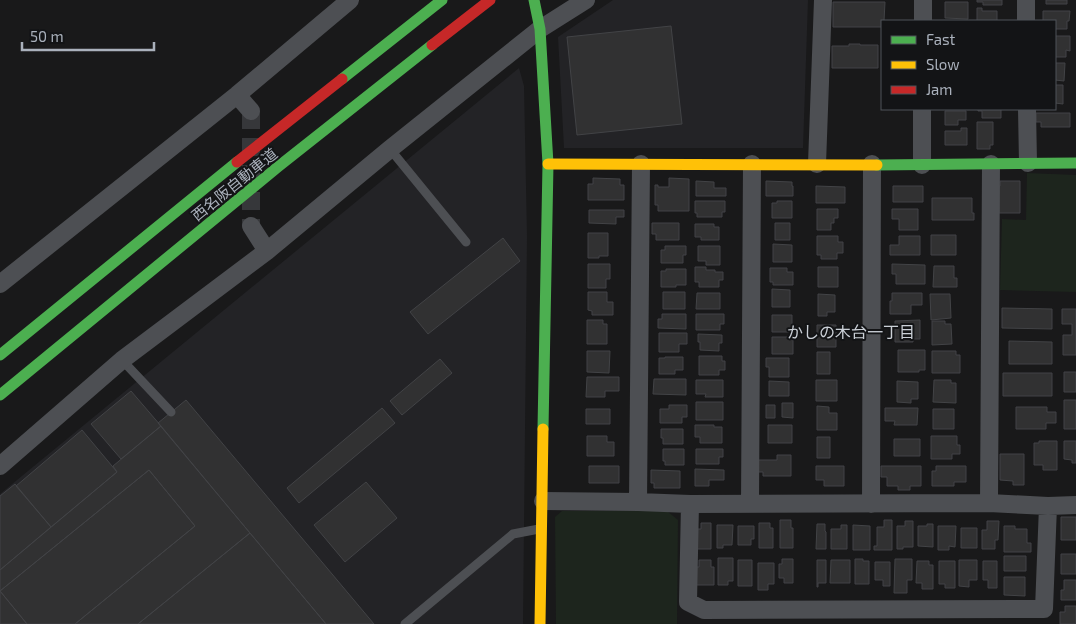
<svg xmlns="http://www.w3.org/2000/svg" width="1076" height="624" font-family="'Exo 2','Noto Sans JP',sans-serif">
	<rect width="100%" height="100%" fill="#19191a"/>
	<!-- built -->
	<path fill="#232326" d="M613 0H808L803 148H564L558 37Z
		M519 68 524 86 527 236 523 624H0V494Z"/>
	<!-- green -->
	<path fill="#1d251d" d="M1027 173 1076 175V292L1000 290 1002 219 1026 220Z
		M562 511H667L678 520 677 624H556L555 517Z"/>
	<!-- building -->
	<path fill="#313132" stroke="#424346" d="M977 0H1002V5H983V2H977Z
		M1046 0H1067V4H1046Z
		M833 2H885L884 21H882V27H833Z
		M945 2H968V19L945 18Z
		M977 8H982V11H997V21H977Z
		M1043 11H1070L1069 21H1067V29H1055V21H1043Z
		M671 26 682 124 577 135 567 37Z
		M1055 36H1070V51L1066 50V57H1055Z
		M849 44H860V45H878V68H832V46H849Z
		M1055 63H1065L1064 81 1055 80Z
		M1055 85H1063V104L1055 103Z
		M978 109H1001V118H982V111H978Z
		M945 111H966V120H958V125H945Z
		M1036 113H1070V127H1041V122H1036Z
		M977 122H993V145H990V149H977Z
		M961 128H967V145H945V131H961Z
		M593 178 620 179V185H624V200H588V184H593Z
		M669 178 689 179V211H658V205H655V185H658V187H669Z
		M696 181 714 182V188H726V196H696Z
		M766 181 792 182V186H793V196H766Z
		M1000 181H1020V213H999V186H1000Z
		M816 186 845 187V203H816Z
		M893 186H923V202H893Z
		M932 198H972V213H974V220H932Z
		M695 201H725V212H722V217H697V213H695Z
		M777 201H792V218H772V203H777Z
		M817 209H838V218H834V223H831V230H817Z
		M892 209H918V230H899V219H892Z
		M589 210H624V217H616V224L589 223Z
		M652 223H679V240H656V234H652Z
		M775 223H790V240H775Z
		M695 224H714V227H719V240H701V237H695Z
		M588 233H608V256H599V258H588Z
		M931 235H956V255H931Z
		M817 236H838V242H843V253H837V259H821V255H817Z
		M899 236H920V255H890V245H899Z
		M503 238 520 261 428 334 410 312Z
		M773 244 792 245V262H773Z
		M665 246H686V255H683V263H661V250H665Z
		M698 246H720V265H706V261H698Z
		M588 264H610V279H606V288H588Z
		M892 264 925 265V284H896V274H892Z
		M934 266H954V278H957V287H933Z
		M695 267H706V270H715V272H723V280H719V287H699V282H695Z
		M818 267H838V287H818Z
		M770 268H787V272H793V285H773V282H770Z
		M666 269H686V285H676V287H661V271H666Z
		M772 289 790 290V307H772Z
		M588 292H607V302H613V315H592V311L588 310Z
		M663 292H685V309H663Z
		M697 293H720V309H696Z
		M892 293H922V305H911V314H890V301H892Z
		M818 294 835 295V312H827V316H818Z
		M930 294H950L951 318 931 320Z
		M1002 308 1052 309V329L1002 328Z
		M1062 309H1076V355H1063V335H1072V324H1062Z
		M662 314H686V329L658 328V319H662Z
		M696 314H724V324H720V330H696Z
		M772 315H792V332H772Z
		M587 320H603V324H607V344H587Z
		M920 320V339H913V342H895V321Z
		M932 321H945V324H951L952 344 932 345Z
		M817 325H836V347H817Z
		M659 333H687V344H679V352H659Z
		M698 334 722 335V343H719V351L700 350V342H698Z
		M772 337H793V354H772Z
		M1009 341 1052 342V364H1009Z
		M898 350H925V370H919V372H898Z
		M587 351H610L609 373 587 372Z
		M932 351H956V355H960V373H932Z
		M817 352H830V374H817Z
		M699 356H722V361H725V370H719V375H699Z
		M665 357H683V370H675V374H659V358H665Z
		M766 358H789V377H769V367H766Z
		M440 359 452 373 402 415 390 401Z
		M1064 372H1076V392H1064Z
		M1003 373H1052V396H1003Z
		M587 377H619V391H605V397H586Z
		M654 379H686V395L653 394Z
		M696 380H723V397H705L706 394H696Z
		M816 380H837V401H816Z
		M934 380H951V383H956V403L933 402Z
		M769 381 789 382V396H769Z
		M897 381 918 382V399H911V403L897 402Z
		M131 391 161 426 121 459 91 424Z
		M186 400 374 624H326L158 423Z
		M1064 400H1076V429H1064Z
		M696 402H723V420H696Z
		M782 403H793V418L782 417Z
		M669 405H687V417H682V423H660V409H669Z
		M766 405H775V418H766Z
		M817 406 829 407V413H837V430H817Z
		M1016 407H1047V412H1056V423H1046V429H1016Z
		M382 408 395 423 299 503 287 488Z
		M885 408H918L917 425H894L895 421H885Z
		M586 409H610V424H586Z
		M933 409H954V429H933Z
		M695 425H714V427H722V443H700V437H695Z
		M768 425H792V443H768Z
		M161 426 250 533 138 624H75L195 526 149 470 0 591 27 624H0V570L117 472 113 466Z
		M661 429H683V444H663V438H661Z
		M82 430 117 472 51 527 16 486Z
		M587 436H607V442H614V456H587Z
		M931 436H957V445H960V454H952V459H931Z
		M817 437H830V458H817Z
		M894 439H920V456H894Z
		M1039 441H1057V470H1043V465H1034V443H1039Z
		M1064 441H1076V463H1072V460L1064 459Z
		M663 449H684V465H665V461H663Z
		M696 449H723V457H719V464H696Z
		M1000 454H1024V485H1013V481L1000 480Z
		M777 455H791V476H763V472H758V460H777Z
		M589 466H619V483H589Z
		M816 466H844V486H824V480H816Z
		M881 466H921V486H910V490H898V486H887V477H881Z
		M936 466H966V482H954V486H932V471H936Z
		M695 469 724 470V480H709V486H695Z
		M149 470 195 526 75 624H27L0 591Z
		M651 470 680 471V488H654V483H651Z
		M366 482 397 518 345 562 314 525Z
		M15 484 51 527 0 570V496Z
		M1061 517H1076V540H1061Z
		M780 520H791V528H793V548H780Z
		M884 520H892V550H874V546H877V527H884Z
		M905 521H913V547H903V549H897V526H905Z
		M987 521H999L998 540H995V549H982V530H987Z
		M701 523H711V549H697L695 529H701Z
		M759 523H770V528H773V548H759Z
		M817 524H825V531L826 532V549H816Z
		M927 524H933V547L918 546V526H927Z
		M717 525H733L732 545H723V548H717Z
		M841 525H847V549H831V529H841Z
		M853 525 870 526V550H853Z
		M738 526H754V539H751V545H738Z
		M938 526H956L955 547 949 546V550H938Z
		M1004 526H1015V529H1027V543H1031V552H1004Z
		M961 528H977V548H961Z
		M250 533 326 624H138Z
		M1061 554H1076V574H1061Z
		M1004 556H1026V571H1004Z
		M718 558H733V581H728V585H718Z
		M782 559H793V583H784V578H779V564H782Z
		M855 559H863V561H869V584H855Z
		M895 559H912V580H907V593H894Z
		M699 560H711V567H714V585H696V567H699Z
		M738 560H752V586H738Z
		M817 560H826V583H818V587H817Z
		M831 560H850V583H830Z
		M959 560H977V580H969V587L959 586Z
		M917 561H929V565H933V589H922V583H916Z
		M939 561H955V588H945V584H939Z
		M983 561H997V588H988V580H983Z
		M875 562H890V586H883V580H875Z
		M758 563H774V584H768V590H758Z
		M1004 577H1025V596L1004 595Z
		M1064 580H1076V600H1061V590H1064Z
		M1065 606H1076V624H1060V612H1065Z"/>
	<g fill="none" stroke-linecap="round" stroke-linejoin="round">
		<!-- street-tunnel -->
		<path stroke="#36373a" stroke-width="18" stroke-dasharray="18 9" stroke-linecap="butt" d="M251 111V226"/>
		<!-- lane -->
		<path stroke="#4d4f53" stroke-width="9" d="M390 149 466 242
			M122 360 171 412
			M405 624 513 534 539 529"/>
		<!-- street -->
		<path stroke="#4d4f53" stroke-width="18" d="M1026 0V21
			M923 21V0
			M237 95 251 111
			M1027 109 1028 163
			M817 164 823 0
			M922 165V109
			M251 226 267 251
			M0 284 237 95 350 0
			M0 466 122 360 267 251 390 149 540 29 586 0
			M543 501 638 502 690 504 989 503 1048 506 1076 505
			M638 502 641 164
			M989 503 991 164
			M690 504 688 602 704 610 1044 609 1048 506
			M750 504 752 164
			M871 504 872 164"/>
		<!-- fast -->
		<path stroke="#4caf50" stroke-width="11" d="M534 0 540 29 548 164 543 429
			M342 79 442 0
			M877 165 1076 163
			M0 355 237 162
			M0 395 279 166 432 45"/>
		<!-- slow -->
		<path stroke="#ffc107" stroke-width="11" d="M548 164 877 165
			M540 624 543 429"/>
		<!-- jam -->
		<path stroke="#c62828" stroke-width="11" d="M432 45 490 0
			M237 162 342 79"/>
	</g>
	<g text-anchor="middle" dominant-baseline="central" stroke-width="4" stroke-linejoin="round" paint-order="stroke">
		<!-- street labels -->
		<g font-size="15" fill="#aab1bc" stroke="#131416">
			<text transform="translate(234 184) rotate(-39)">西名阪自動車道</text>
		</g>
		<!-- neighbourhood labels -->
		<g font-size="16" fill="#cbd0d7" stroke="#131416">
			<text x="851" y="331">かしの木台一丁目</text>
		</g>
	</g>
	<!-- legend -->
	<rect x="881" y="20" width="175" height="90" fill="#131416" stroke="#4f5358"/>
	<rect x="891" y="36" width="25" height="8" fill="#4caf50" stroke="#4f5358"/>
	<text x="926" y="45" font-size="15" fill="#aab1bc">Fast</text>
	<rect x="891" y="61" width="25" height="8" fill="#ffc107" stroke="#4f5358"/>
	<text x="926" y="70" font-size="15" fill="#aab1bc">Slow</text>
	<rect x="891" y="86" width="25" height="8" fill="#c62828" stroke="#4f5358"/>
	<text x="926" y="95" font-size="15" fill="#aab1bc">Jam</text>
	<!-- scale -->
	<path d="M22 42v8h132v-8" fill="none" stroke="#aab1bc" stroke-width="2.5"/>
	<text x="30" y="42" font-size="15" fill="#aab1bc" stroke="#131416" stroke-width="4" paint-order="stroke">50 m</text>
</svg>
